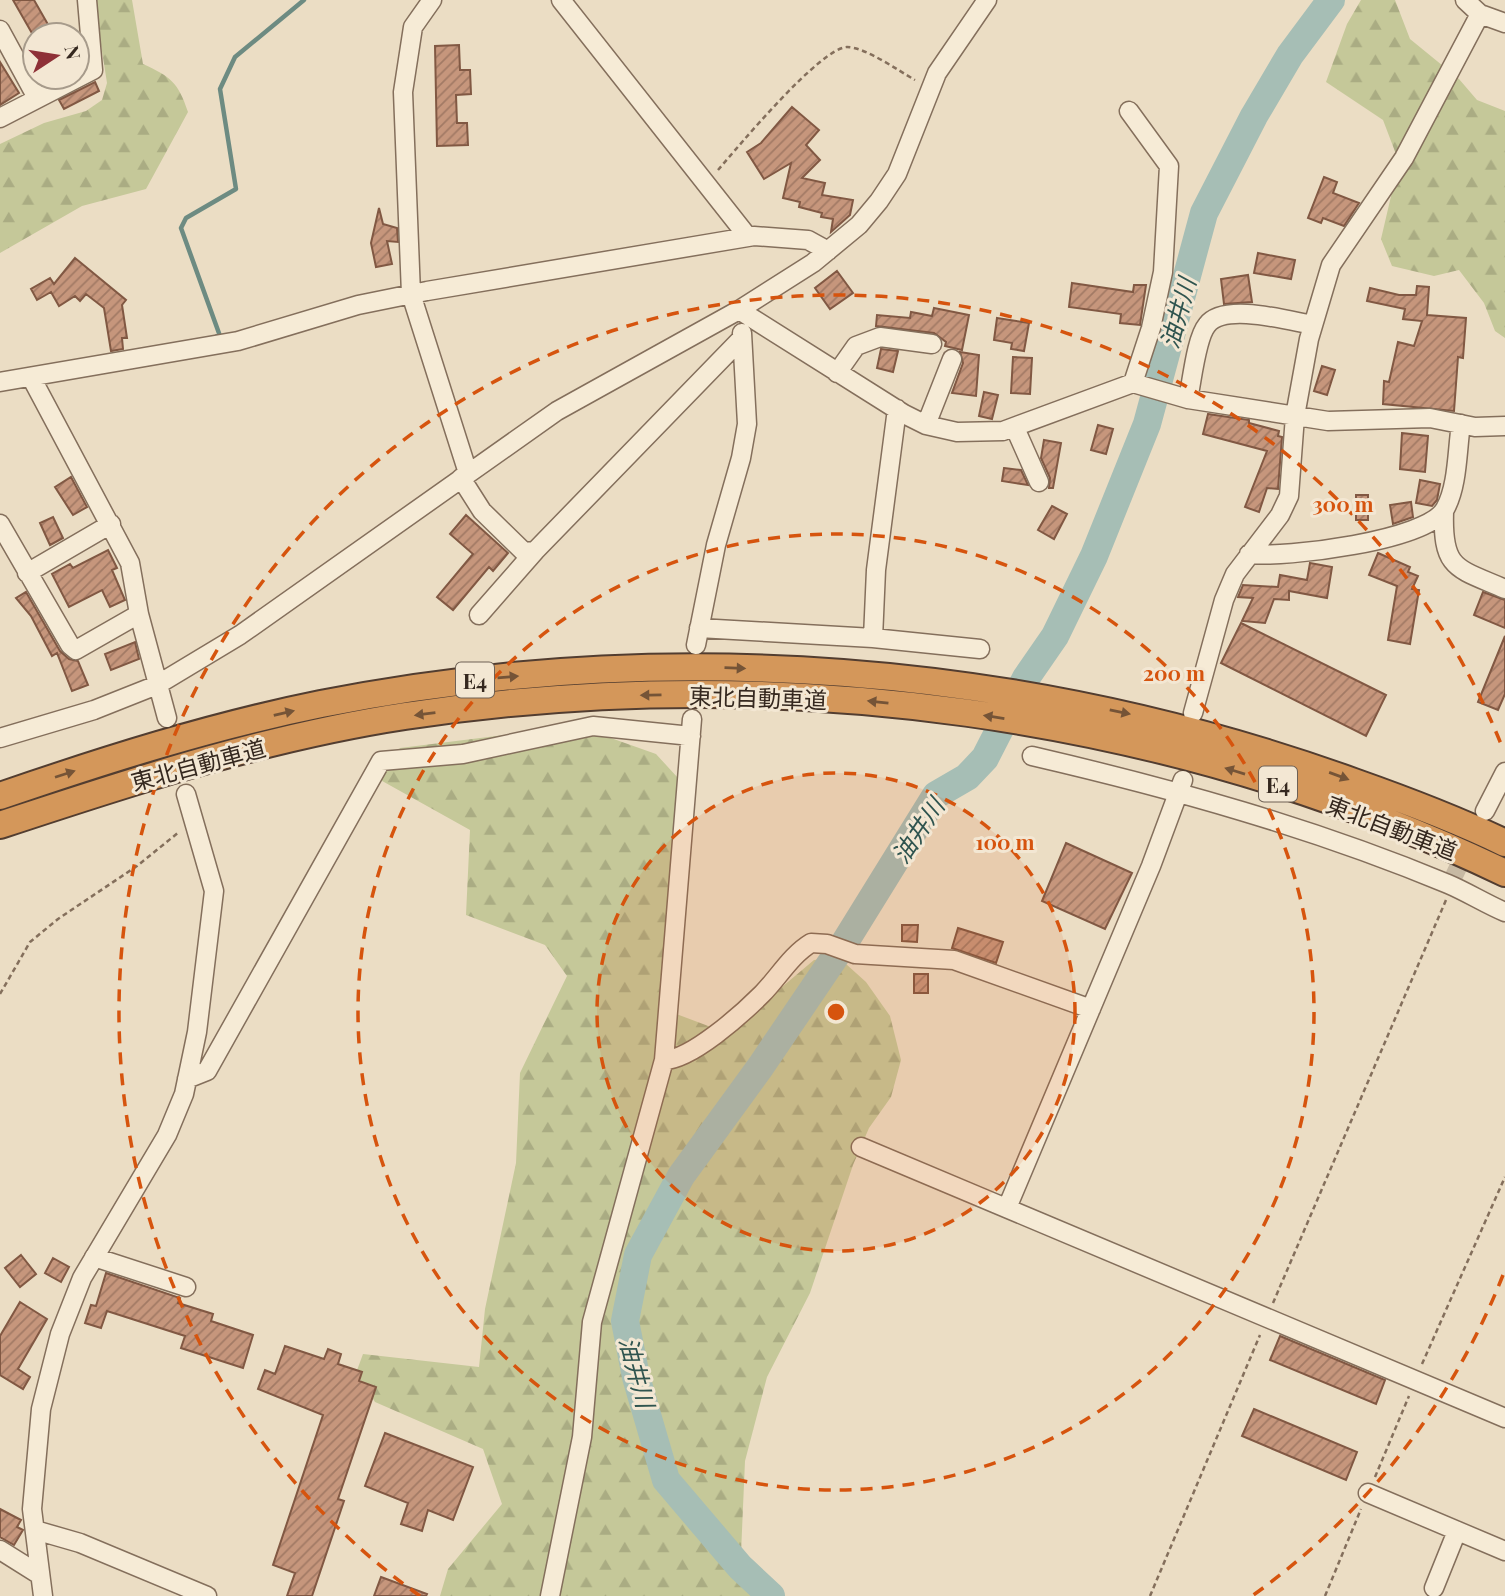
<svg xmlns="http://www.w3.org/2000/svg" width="1505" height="1596" font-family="'Playfair Display','Noto Sans JP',serif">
	<defs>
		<pattern id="forest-firs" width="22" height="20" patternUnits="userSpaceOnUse" patternTransform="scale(1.75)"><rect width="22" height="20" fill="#c5c899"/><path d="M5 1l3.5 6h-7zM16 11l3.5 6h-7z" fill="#aaac83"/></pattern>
		<pattern id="building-hatch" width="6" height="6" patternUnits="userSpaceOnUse" patternTransform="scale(1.75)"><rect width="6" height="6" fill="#c6967c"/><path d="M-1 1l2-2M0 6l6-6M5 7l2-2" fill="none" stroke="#a27a65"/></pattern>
	</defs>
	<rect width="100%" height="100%" fill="#ebddc4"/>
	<!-- forest -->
	<path fill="url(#forest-firs)" d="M94 0H132L143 64C171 77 178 82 188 112L146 189 82 206 0 253V144L44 123 86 111 102 100 107 83Z
		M1361 0H1395L1410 39 1459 79 1477 100 1505 111V338L1495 331 1484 303 1459 270 1434 276 1392 266 1381 239 1399 162 1383 120 1326 82 1347 24Z
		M577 726 656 754 689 790 663 1009 727 1033 814 960 832 958 846 964 866 982 890 1016 901 1060 891 1097 869 1128 853 1165 810 1293 767 1377 745 1461 740 1577 755 1596H440L448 1569 502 1504 483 1449 375 1402 356 1373 363 1354 479 1367 485 1309 516 1163 520 1073 567 976 545 945 466 915 470 830 375 777 400 748Z"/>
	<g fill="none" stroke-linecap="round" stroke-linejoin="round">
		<!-- stream -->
		<path stroke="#6d8b82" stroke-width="4.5" d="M217 336H220L181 228 186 218 236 189 220 89 235 57 304 0"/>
		<!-- river -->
		<path stroke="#a6beb5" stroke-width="28" d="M771 1596 740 1567 666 1480 636 1377 625 1321 638 1255 681 1176 761 1066 845 942 936 795 967 777 985 758 1026 678 1055 636 1094 556 1147 424 1204 213 1254 116 1290 55 1331 0"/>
	</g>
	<!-- building -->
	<path fill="url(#building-hatch)" stroke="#815843" stroke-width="2" d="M13 0H34L54 35H33Z
		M459 45 460 70H470L471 94 456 95 457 123H467L468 145 437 146 435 46Z
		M0 62 19 93 0 105Z
		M95 82 99 91 64 109 59 100Z
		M792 107 819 130 806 145 820 160 802 178 825 183 822 195 853 200 850 215 831 232 833 219 821 217 822 213 799 207 800 202 783 198 791 163 764 179 747 152 761 143Z
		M1324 177 1337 182 1333 193 1359 203 1344 226 1323 218 1321 223 1308 218Z
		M379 208 383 224 397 228 398 242 387 241 392 264 376 267 371 243Z
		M1258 253 1295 260 1291 279 1254 273Z
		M75 258 126 300 122 305 127 338H122L123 349 111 351 104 308 86 294 80 301 75 296 59 306 51 292 37 300 31 289 50 278 54 284Z
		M837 271 853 293 830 309 815 288Z
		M1248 275 1252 302 1224 304 1221 279Z
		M1072 283 1133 292 1134 285H1146L1140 325 1120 323 1121 314 1069 307Z
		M1417 286 1429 287 1427 315 1466 318 1463 358 1458 357 1454 411 1383 404 1384 381 1389 382 1398 342 1414 346 1422 321 1403 319 1405 309 1367 301 1370 288 1399 295H1416Z
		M934 308 969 315 962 350 945 346 946 342 934 333 876 326 877 315 910 318 911 312 932 316Z
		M997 318 1029 323 1024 351 1011 349 1012 343 994 340Z
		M881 349 898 351 893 372 877 368Z
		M960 352 979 355 976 396 952 393 963 363Z
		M1013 357 1032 358 1030 394 1011 393Z
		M1322 366 1335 370 1327 395 1314 391Z
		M984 392 998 395 992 419 979 416Z
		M1208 414 1249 420V423L1279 431 1278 436 1282 437 1278 489 1267 488 1259 512 1245 507 1267 451 1203 434Z
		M1098 425 1113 429 1106 454 1091 450Z
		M1402 433 1428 436 1425 472 1400 469Z
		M1044 440 1061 443 1053 488H1049L1050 478 1041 458Z
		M1004 468 1021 470 1028 485 1002 481Z
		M71 477 87 507 73 515 55 487Z
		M1420 480 1440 484 1437 500 1432 506 1416 503Z
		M1356 495H1368V520H1356Z
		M1411 502 1413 517 1393 524 1390 505Z
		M1052 506 1067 514 1054 539 1038 530Z
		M466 515 508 553 493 571 489 567 453 610 437 597 473 554 450 534Z
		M53 517 63 538 50 545 40 523Z
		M108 550 117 568 112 570 125 600 110 607 102 590 69 607 52 574 70 564 73 568Z
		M1378 553 1410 567 1408 572 1418 576 1412 589 1419 590 1410 644 1388 640 1397 586 1369 575Z
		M1310 563 1332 567 1327 598 1289 591V600L1274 599 1265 623 1242 621 1253 598 1238 597 1243 585 1278 587 1280 575 1307 580Z
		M26 592 60 651 69 659 78 661 88 685 72 691 57 653 52 656 31 616 16 598Z
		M1483 592 1505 600V628L1474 615Z
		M1241 623 1386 695 1366 736 1221 663Z
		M1505 636V694L1498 710 1478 702Z
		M135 642 139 659 111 670 105 654Z
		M1066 843 1132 873 1105 929 1042 901Z
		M902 925H918L917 942 902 941Z
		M958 928 1003 942 996 963 952 948Z
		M914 974H928V993H914Z
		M21 1255 36 1274 20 1287 5 1268Z
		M53 1258 69 1267 61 1282 45 1273Z
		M106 1273 180 1298 178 1303 213 1314 211 1321 253 1335 243 1368 181 1348 185 1336 107 1311 101 1328 85 1323 91 1305 96 1306Z
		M20 1302 47 1319 18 1369 30 1377 23 1389 0 1375V1336Z
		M1280 1336 1385 1380 1376 1404 1270 1360Z
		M285 1346 324 1359 328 1349 341 1354 338 1364 362 1372 359 1381 376 1387 338 1499 344 1501 312 1596H287L295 1573 273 1565 323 1415 258 1389 265 1370 275 1374Z
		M1254 1409 1357 1452 1346 1480 1242 1436Z
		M385 1433 473 1467 453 1520 428 1510 422 1531 401 1524 408 1503 365 1486Z
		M0 1509 21 1520 17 1527 23 1530 14 1545 0 1537Z
		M381 1577 427 1594 426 1596H374Z"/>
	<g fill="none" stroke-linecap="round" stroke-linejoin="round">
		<!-- minor-tunnel -->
		<path stroke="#c7b9a3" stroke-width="18" stroke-dasharray="18 9" stroke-linecap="butt" d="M1454 876 1480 821"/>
		<defs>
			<path id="minor" d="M432 0 413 27 403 92 411 294 468 473
				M561 0 748 237
				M1465 0 1480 14 1505 23
				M0 30 37 98
				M1129 111 1169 166 1163 272 1151 328 1133 383
				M0 118 93 70 87 0
				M739 310 904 414 926 425 957 432 1003 431 1133 383 1188 399 1328 421 1430 418 1475 427 1505 426
				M837 373 856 346 880 337 932 344
				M31 377 130 563 139 614 167 718
				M0 382 238 341 358 305 427 291 754 236 808 240 828 251
				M1188 399C1192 382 1196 338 1207 325 1224 302 1289 321 1313 325
				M926 425 952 359
				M1015 428 1039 482
				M461 478 482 511 524 552 535 551
				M1444 512C1442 570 1457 568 1505 589
				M0 524 70 645 76 650 139 614
				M1249 554C1285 558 1427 541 1445 509 1458 486 1457 450 1461 424
				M27 573 111 524
				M479 615 535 551 742 338
				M699 628 873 638 980 649
				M873 638 876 570 897 409
				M696 645 716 545 741 458 747 424 742 333
				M1193 713 1224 600 1235 574 1280 515 1289 496 1295 416 1309 339 1331 265 1404 158 1480 14
				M0 738 94 710 157 685 240 635 557 411 739 310 813 263 859 225 879 201 897 174 937 73 987 0
				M1032 756C1174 789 1313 828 1448 884 1467 892 1486 904 1505 912
				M1485 811 1505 772
				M664 1060C691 1060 742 1014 762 994 778 978 791 955 811 943L827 944 855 954 954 960 1091 1009
				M187 1079 207 1071 381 761 463 754 593 726 691 736
				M861 1147 1505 1418
				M1007 1208 1151 866 1183 780
				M94 1257 186 1287
				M1368 1493 1505 1551
				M35 1530 80 1543 207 1596
				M0 1550 40 1575
				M1434 1588 1457 1531
				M43 1596 32 1509 41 1409 60 1334 82 1278 167 1135 184 1094 197 1032 214 891 186 794
				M550 1596 582 1437 592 1322 664 1060 692 719"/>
			<path id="highway" d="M0 796C105 760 212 726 321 704 665 636 1024 663 1354 782 1405 800 1456 819 1505 843
				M0 825C133 781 267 737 405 716 775 660 1167 711 1505 873"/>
		</defs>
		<!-- minor casing -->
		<use href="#minor" stroke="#846f5c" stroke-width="21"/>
		<!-- highway casing -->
		<use href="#highway" stroke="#523d30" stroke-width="30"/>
		<!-- path -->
		<path stroke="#846f5c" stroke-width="2.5" stroke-dasharray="5 3.5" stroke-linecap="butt" d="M718 170C738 147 820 48 847 47 865 47 899 71 915 80
			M0 994 30 942 58 919 137 866 179 832
			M1273 1303 1446 900
			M1422 1364 1505 1177
			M1375 1477 1409 1396
			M1150 1596 1260 1335
			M1325 1596 1361 1509"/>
		<!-- minor -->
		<use href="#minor" stroke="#f6ebd6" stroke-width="18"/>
		<!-- highway -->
		<use href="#highway" stroke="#d4975a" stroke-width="26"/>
	</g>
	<!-- one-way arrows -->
	<defs><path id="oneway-solid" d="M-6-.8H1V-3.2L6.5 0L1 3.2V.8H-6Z" transform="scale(1.75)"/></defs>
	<g fill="#755437">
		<use href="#oneway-solid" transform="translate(735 668) rotate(2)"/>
		<use href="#oneway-solid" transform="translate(508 677) rotate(-5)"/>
		<use href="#oneway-solid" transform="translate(651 695) rotate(179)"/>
		<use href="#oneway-solid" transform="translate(878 702) rotate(-174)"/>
		<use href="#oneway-solid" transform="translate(1120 712) rotate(12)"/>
		<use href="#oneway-solid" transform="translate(284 713) rotate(-13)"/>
		<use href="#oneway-solid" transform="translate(425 714) rotate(173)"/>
		<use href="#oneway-solid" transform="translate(994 717) rotate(-171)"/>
		<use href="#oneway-solid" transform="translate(1235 771) rotate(-163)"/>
		<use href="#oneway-solid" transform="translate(65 774) rotate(-18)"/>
		<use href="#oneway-solid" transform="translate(1339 776) rotate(20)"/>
	</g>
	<!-- distance rings -->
	<circle cx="836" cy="1012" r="239" fill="#d6540e" fill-opacity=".12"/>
	<g fill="none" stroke="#d6540e" stroke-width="3.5" stroke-dasharray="12 9">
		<circle cx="836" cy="1012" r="239"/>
		<circle cx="836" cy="1012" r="478"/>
		<path d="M1503 1275A717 717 0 0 1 1252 1596M420 1596A717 717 0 1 1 1503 749"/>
	</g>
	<g text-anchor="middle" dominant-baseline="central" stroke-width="6" stroke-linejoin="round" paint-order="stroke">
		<!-- shield labels -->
		<g fill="#f3e7d3" stroke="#6e6155" stroke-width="2">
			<rect x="456" y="662.5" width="38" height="35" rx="5"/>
			<rect x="1259" y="766.5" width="38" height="35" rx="5"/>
		</g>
		<g font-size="21" font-weight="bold" fill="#35281f">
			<text x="475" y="680">E4</text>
			<text x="1278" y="784">E4</text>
		</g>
		<!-- street labels -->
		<g font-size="23" fill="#35281f" stroke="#f3e7d3">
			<text transform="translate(758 697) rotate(2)">東北自動車道</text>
			<text transform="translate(198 764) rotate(-15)">東北自動車道</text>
			<text transform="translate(1392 827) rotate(21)">東北自動車道</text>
		</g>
		<!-- water labels -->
		<g font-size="24" font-style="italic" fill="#2f544f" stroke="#f3e7d3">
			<text transform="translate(1177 313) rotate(-75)">油井川</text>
			<text transform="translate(917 830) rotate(-56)">油井川</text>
			<text transform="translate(638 1372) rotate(75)">油井川</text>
		</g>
	</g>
	<circle cx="836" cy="1012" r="10" fill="#d6540e" stroke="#f3e7d3" stroke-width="3.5"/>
	<g font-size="21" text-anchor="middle" font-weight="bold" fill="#d6540e" stroke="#f3e7d3" stroke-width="6" stroke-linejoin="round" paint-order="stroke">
		<text x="1343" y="512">300 m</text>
		<text x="1174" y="681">200 m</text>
		<text x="1005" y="850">100 m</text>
	</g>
	<!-- north arrow -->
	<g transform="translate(56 56) rotate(78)"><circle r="33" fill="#f3e7d3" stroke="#a79b8b" stroke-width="2"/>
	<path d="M0-5L12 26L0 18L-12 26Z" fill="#8e3037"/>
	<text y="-10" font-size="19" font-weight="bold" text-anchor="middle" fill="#35281f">N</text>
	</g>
</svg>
